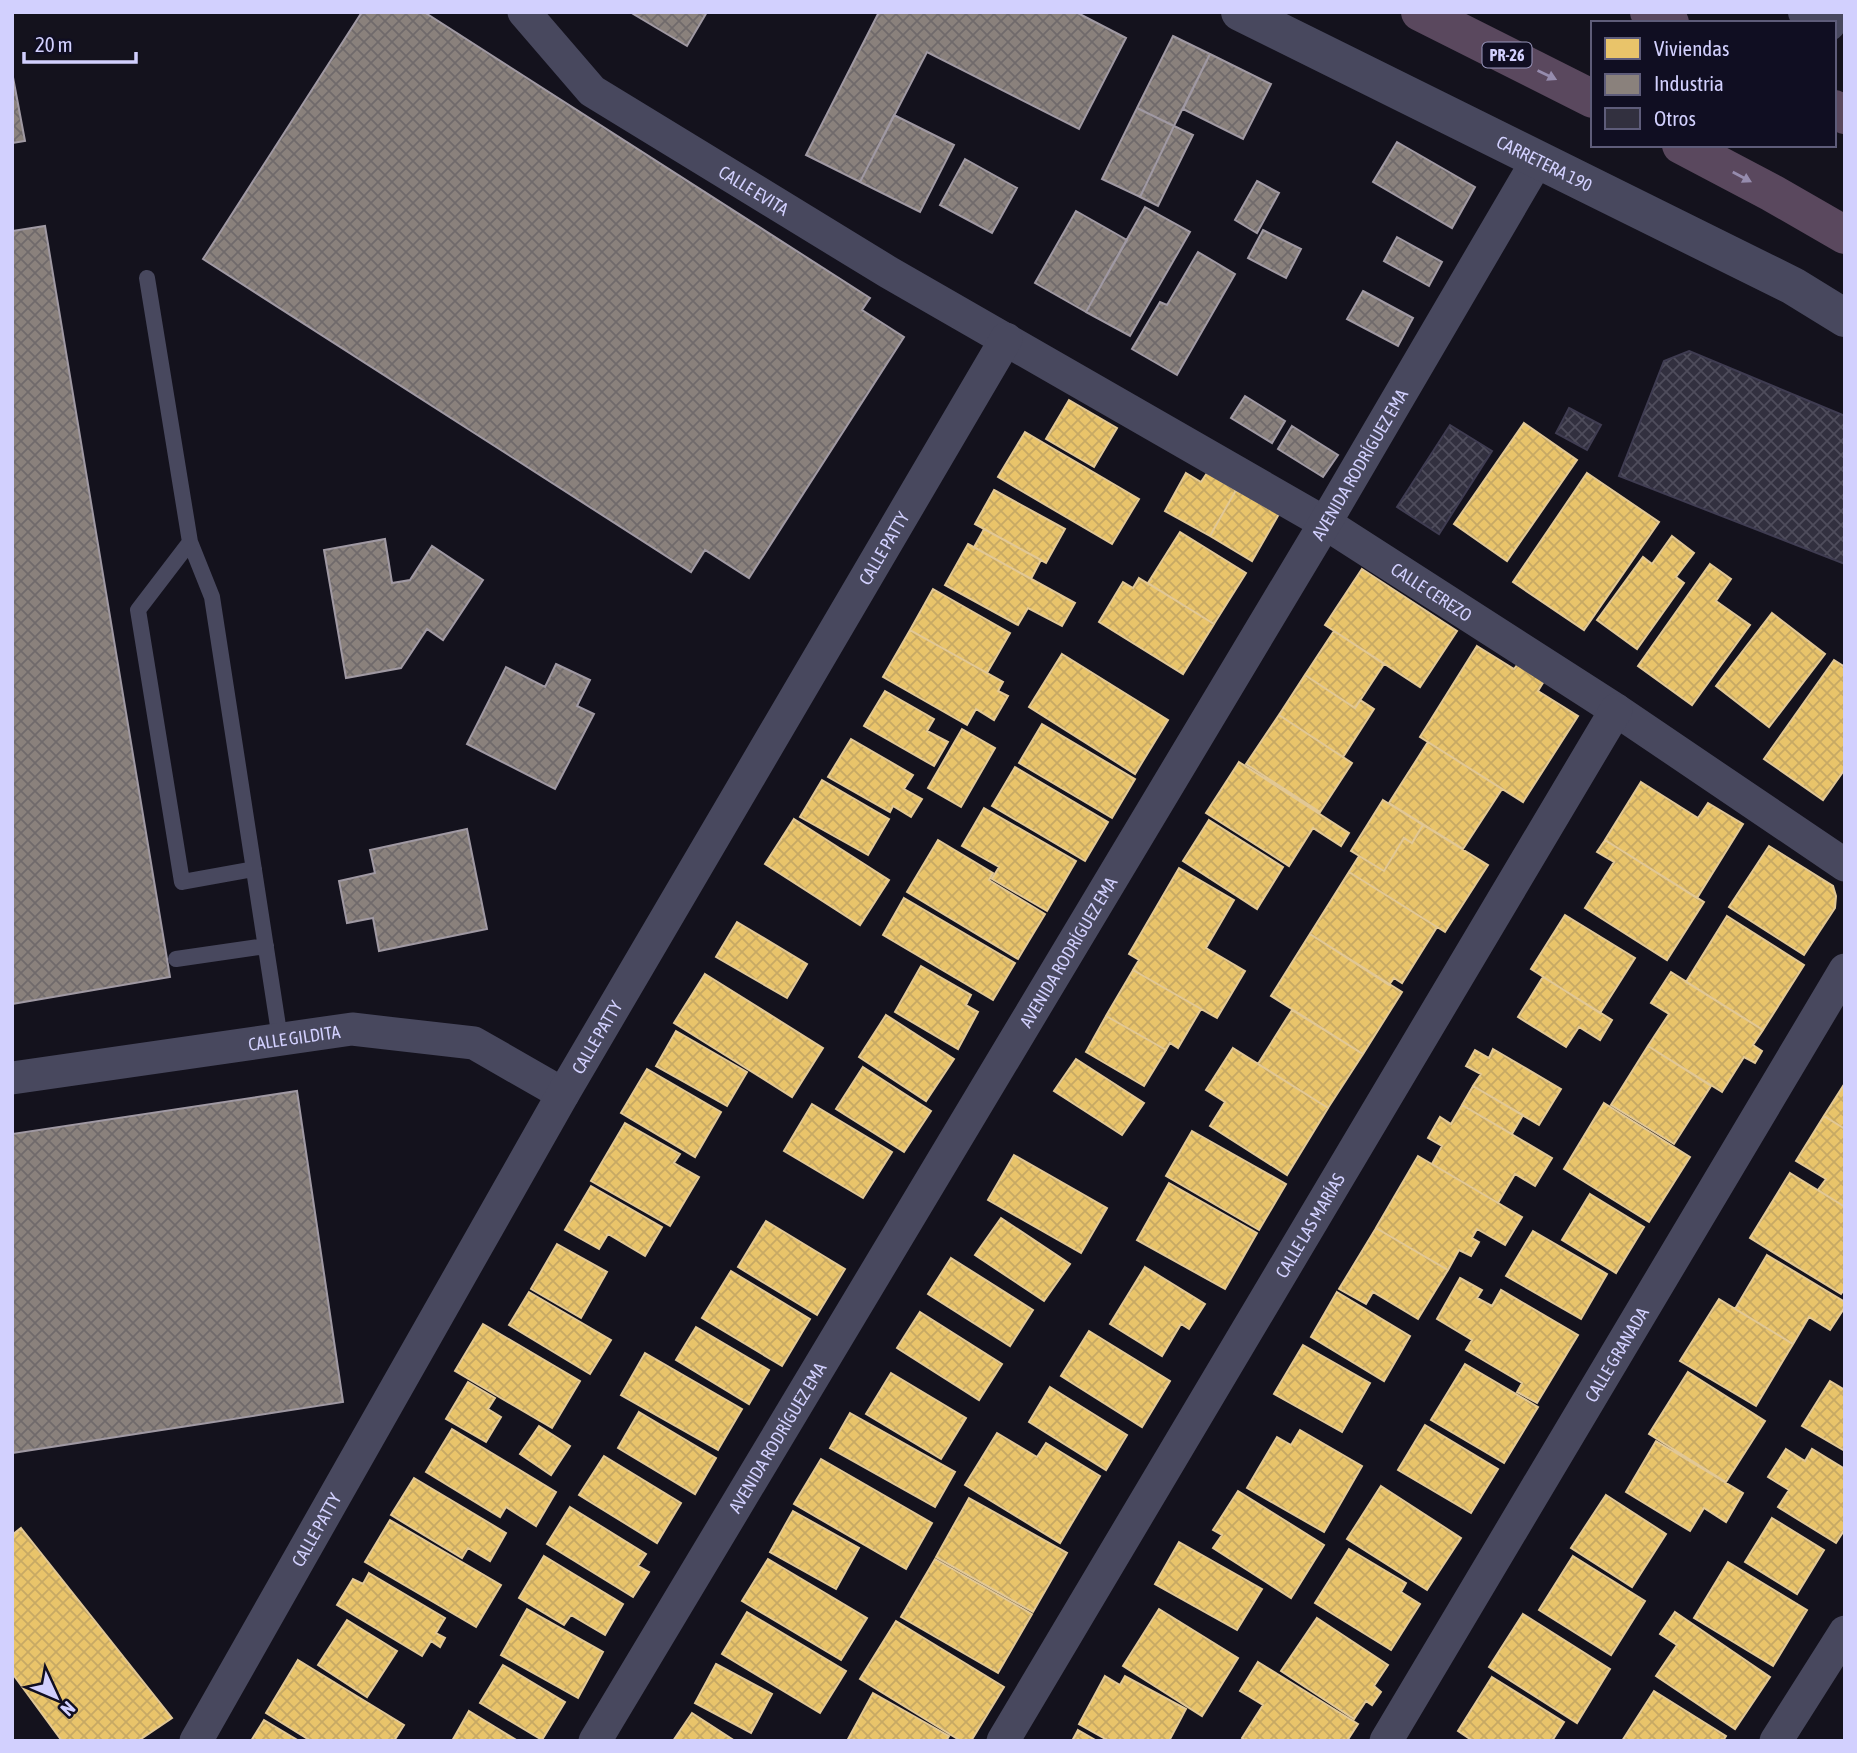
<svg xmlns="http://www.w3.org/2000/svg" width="1857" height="1753" font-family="'Asap Condensed',sans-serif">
	<defs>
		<pattern id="homes-cross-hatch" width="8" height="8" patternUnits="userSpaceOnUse" patternTransform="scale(1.75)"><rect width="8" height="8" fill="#e9c46a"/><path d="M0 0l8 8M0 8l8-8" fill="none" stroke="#c7a964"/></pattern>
		<pattern id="industry-cross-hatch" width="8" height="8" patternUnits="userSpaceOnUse" patternTransform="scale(1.75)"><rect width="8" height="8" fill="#8a817c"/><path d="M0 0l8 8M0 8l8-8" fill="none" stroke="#706a6b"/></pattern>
		<pattern id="building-cross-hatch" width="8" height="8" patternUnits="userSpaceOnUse" patternTransform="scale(1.75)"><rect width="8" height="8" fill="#32303f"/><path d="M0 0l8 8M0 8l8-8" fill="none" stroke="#4f4d5c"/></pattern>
	</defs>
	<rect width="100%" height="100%" fill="#14121d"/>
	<!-- homes -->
	<path fill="url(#homes-cross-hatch)" stroke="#e2c896" stroke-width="2" d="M1069 400 1117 428 1094 467 1046 439Z
		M1524 423 1577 460 1507 561 1454 524Z
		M1025 432 1139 499 1112 544 998 477Z
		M1186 473 1201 482 1207 473 1236 490 1210 536 1165 511Z
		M1587 473 1659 522 1584 630 1513 582Z
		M994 490 1065 529 1046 563 975 524Z
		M1236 490 1279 514 1252 561 1210 536Z
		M984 529 1041 560 1031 579 974 547Z
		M1180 532 1246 573 1214 624 1148 583Z
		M1672 536 1694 553 1676 577 1684 583 1637 649 1597 620 1643 557 1652 564Z
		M968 544 1075 603 1062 626 1028 608 1018 625 945 585Z
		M1710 564 1731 579 1716 601 1750 625 1692 705 1638 666Z
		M1362 569 1457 631 1420 687 1325 625Z
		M1139 578 1214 624 1183 674 1099 622 1123 582 1133 588Z
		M933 589 1010 633 987 673 910 630Z
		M1772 613 1825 654 1769 727 1716 686Z
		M910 630 1003 682 998 691 1008 696 994 720 976 709 967 725 883 677Z
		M1334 631 1384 664 1355 708 1305 675Z
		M1477 646 1514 669 1521 660 1547 676 1538 691 1578 716 1523 802 1420 737Z
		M1062 654 1168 720 1135 774 1029 707Z
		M1834 660 1845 667V769L1823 800 1764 759Z
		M1305 675 1355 708 1360 700 1374 709 1343 757 1279 715Z
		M885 691 934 719 927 731 948 742 934 766 864 726Z
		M1279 715 1352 763 1320 812 1246 764Z
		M1042 724 1135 779 1112 818 1019 763Z
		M962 729 995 748 961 807 928 788Z
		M851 739 913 775 904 789 922 799 911 817 893 806 890 812 828 777Z
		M1428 742 1502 789 1463 849 1389 803Z
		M1239 762 1349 833 1341 846 1313 828 1289 866 1206 813Z
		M1015 767 1108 822 1085 861 992 806Z
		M822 780 889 819 868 855 800 817Z
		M1641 782 1698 818 1708 803 1743 824 1697 898 1605 840Z
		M1383 800 1423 825 1412 843 1404 838 1384 871 1351 851Z
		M984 808 1076 861 1047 911 992 879 999 867 962 846Z
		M794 819 889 880 860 925 765 864Z
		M1209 820 1283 867 1257 909 1183 861Z
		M1423 825 1488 865 1445 932 1349 872 1359 856 1384 871 1404 838 1412 843Z
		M938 840 993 873 989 880 1045 914 1018 959 907 892Z
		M1605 840 1704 902 1667 960 1585 908 1614 862 1597 852Z
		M1769 846 1833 886 1836 896 1835 908 1804 955 1729 907Z
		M1179 868 1234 900 1206 948 1245 971 1217 1018 1133 970 1139 960 1129 954Z
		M1349 872 1437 927 1402 983 1394 978 1389 985 1310 934Z
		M904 898 1015 963 993 1000 883 935Z
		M1565 915 1635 958 1600 1013 1531 969Z
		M1727 916 1804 965 1763 1030 1686 982Z
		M737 922 807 964 787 998 716 957Z
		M1310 934 1402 992 1363 1054 1271 996Z
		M921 966 971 995 966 1005 978 1012 958 1049 895 1012Z
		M1133 970 1201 1009 1178 1048 1170 1043 1166 1050 1106 1016Z
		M1671 972 1763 1030 1753 1045 1762 1051 1755 1063 1744 1057 1722 1092 1648 1046 1669 1014 1651 1003Z
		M705 974 823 1048 792 1097 674 1023Z
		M1543 977 1612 1020 1600 1040 1579 1027 1566 1047 1518 1017Z
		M1292 1010 1363 1054 1328 1108 1258 1064Z
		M886 1015 954 1059 926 1101 859 1057Z
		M1106 1016 1166 1050 1144 1086 1086 1052Z
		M676 1031 747 1072 727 1106 656 1066Z
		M1648 1046 1711 1086 1674 1144 1611 1105Z
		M1233 1048 1328 1108 1287 1175 1210 1126 1225 1102 1206 1090Z
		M1493 1049 1561 1089 1539 1125 1473 1086 1481 1074 1466 1066 1475 1050 1489 1058Z
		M1076 1059 1144 1103 1122 1135 1054 1091Z
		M863 1067 931 1111 904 1152 836 1109Z
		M647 1069 721 1112 695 1157 621 1113Z
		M1845 1083V1129L1824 1116Z
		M1473 1086 1523 1115 1512 1134 1462 1105Z
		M1604 1103 1690 1157 1649 1222 1564 1169Z
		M812 1104 892 1152 863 1198 784 1151Z
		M1462 1105 1552 1158 1535 1186 1515 1174 1498 1203 1432 1164 1442 1146 1428 1138 1440 1117 1451 1124Z
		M1824 1116 1845 1129V1207L1818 1190 1826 1179 1796 1161Z
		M625 1123 680 1154 674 1163 699 1177 670 1226 591 1181Z
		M1192 1131 1286 1184 1259 1230 1166 1176Z
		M1014 1155 1107 1208 1081 1253 988 1200Z
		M1418 1156 1522 1217 1505 1245 1477 1229 1472 1238 1479 1242 1471 1256 1459 1250 1448 1270 1376 1228Z
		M1790 1173 1845 1207V1288L1841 1294 1750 1238Z
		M1169 1183 1257 1233 1225 1289 1137 1240Z
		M591 1186 662 1227 645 1256 608 1234 599 1249 565 1230Z
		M1590 1194 1644 1227 1616 1273 1562 1240Z
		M1001 1218 1070 1264 1044 1301 975 1255Z
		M766 1221 845 1269 817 1315 738 1267Z
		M1376 1228 1448 1270 1418 1319 1373 1292 1366 1304 1339 1289Z
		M1533 1231 1607 1274 1581 1319 1506 1276Z
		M557 1244 607 1272 581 1318 531 1289Z
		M1767 1255 1845 1302V1307L1830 1330 1809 1317 1793 1344 1735 1309Z
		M951 1258 1033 1310 1010 1346 928 1294Z
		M1145 1267 1205 1304 1189 1329 1181 1324 1162 1356 1110 1324Z
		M731 1271 810 1319 782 1366 702 1318Z
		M1460 1278 1482 1290 1477 1298 1492 1306 1501 1290 1578 1335 1537 1403 1517 1392 1522 1383 1466 1350 1472 1340 1437 1319Z
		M529 1292 611 1340 590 1374 509 1325Z
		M1337 1292 1410 1336 1384 1381 1311 1337Z
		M1719 1299 1793 1344 1756 1406 1680 1361Z
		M920 1312 1002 1364 979 1400 897 1348Z
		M483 1324 580 1381 552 1428 455 1371Z
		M696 1327 769 1370 749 1404 676 1360Z
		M1089 1331 1170 1381 1142 1427 1061 1376Z
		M1303 1345 1370 1383 1342 1432 1274 1394Z
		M645 1353 742 1409 718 1450 621 1395Z
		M1465 1364 1538 1407 1504 1463 1431 1420Z
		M1688 1372 1765 1421 1726 1482 1649 1434Z
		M891 1373 966 1418 941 1459 866 1414Z
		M1830 1381 1845 1390V1451L1802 1426Z
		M468 1382 495 1398 488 1409 501 1417 486 1442 446 1419Z
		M1050 1387 1127 1435 1106 1470 1029 1422Z
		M639 1412 716 1458 695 1494 618 1448Z
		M850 1413 955 1472 935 1507 830 1448Z
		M1425 1425 1498 1469 1471 1513 1398 1470Z
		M539 1426 570 1446 551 1475 520 1454Z
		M452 1429 556 1492 536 1526 506 1507 500 1517 426 1472Z
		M1300 1430 1362 1466 1324 1532 1247 1488 1277 1437 1291 1445Z
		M997 1433 1037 1457 1046 1443 1100 1476 1060 1543 965 1485Z
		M1656 1441 1743 1493 1726 1522 1704 1508 1690 1531 1626 1492Z
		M1786 1449 1805 1461 1812 1449 1845 1469V1529L1836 1543 1778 1507 1789 1490 1768 1477Z
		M604 1456 681 1503 657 1543 579 1495Z
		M821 1459 932 1523 906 1569 794 1504Z
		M414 1478 506 1533 490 1561 468 1548 462 1558 391 1515Z
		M1381 1486 1461 1538 1427 1590 1347 1539Z
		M1238 1491 1324 1545 1291 1598 1213 1548 1222 1535 1213 1530Z
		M1606 1495 1666 1534 1632 1587 1571 1548Z
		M969 1498 1067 1553 1033 1612 936 1557Z
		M570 1507 646 1554 638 1566 649 1572 633 1597 547 1544Z
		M793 1511 859 1548 836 1589 770 1552Z
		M1772 1518 1824 1550 1797 1594 1745 1562Z
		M390 1520 501 1585 476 1627 365 1562Z
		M21 1528 172 1718 138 1741H62L12 1673V1535Z
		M1179 1542 1262 1589 1237 1630 1155 1584Z
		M1349 1549 1406 1583 1401 1592 1420 1604 1391 1650 1315 1603Z
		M544 1556 623 1604 605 1635 571 1615 564 1625 519 1598Z
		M1573 1556 1645 1601 1611 1655 1539 1610Z
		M768 1559 867 1618 841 1660 742 1601Z
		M935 1559 1032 1614 998 1673 901 1617Z
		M1728 1562 1807 1610 1773 1666 1694 1618Z
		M369 1573 445 1618 436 1633 445 1638 440 1647 431 1641 422 1656 337 1605 353 1579 363 1584Z
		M527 1609 603 1652 578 1698 501 1655Z
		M1159 1609 1238 1658 1202 1716 1123 1666Z
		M747 1612 846 1671 820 1713 722 1654Z
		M1675 1612 1770 1677 1735 1729 1656 1676 1677 1645 1660 1634Z
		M1523 1614 1610 1669 1577 1723 1489 1667Z
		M1317 1618 1388 1665 1374 1686 1381 1692 1372 1705 1366 1701 1354 1719 1281 1671Z
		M347 1620 397 1651 367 1697 318 1665Z
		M896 1621 1004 1687 971 1741H961L860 1679Z
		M298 1660 404 1725 394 1741H311L266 1713Z
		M1258 1662 1358 1724 1347 1741H1246L1242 1738 1263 1705 1240 1691Z
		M716 1664 772 1694 751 1733 695 1703Z
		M503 1665 565 1702 542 1740 480 1703Z
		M1105 1676 1120 1685 1125 1676 1186 1709 1169 1741H1109L1079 1724Z
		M1492 1677 1564 1722 1552 1741H1473L1458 1731Z
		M1654 1691 1726 1736 1723 1741H1622Z
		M873 1693 949 1736 946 1741H847Z
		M469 1711 518 1741H452Z
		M692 1713 735 1741H673Z
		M264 1720 299 1741H251Z
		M1078 1730 1097 1741H1072Z"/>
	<!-- industry -->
	<path fill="url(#industry-cross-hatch)" stroke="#a099a3" stroke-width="2" d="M362 12H424L870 298 862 310 904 337 749 578 705 550 691 572 203 259Z
		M630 12H707L687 46Z
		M879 12H1076L1126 38 1079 129 927 52 860 182 806 155Z
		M1173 36 1210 54 1174 126 1137 108Z
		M1210 54 1271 84 1243 139 1183 109Z
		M12 72 25 141 12 143Z
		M1137 108 1174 126 1140 197 1102 179Z
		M894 115 954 145 920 212 860 182Z
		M1174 126 1193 135 1158 206 1140 197Z
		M1397 142 1475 187 1452 228 1373 182Z
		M965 159 1017 188 992 233 940 205Z
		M1257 181 1279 193 1257 233 1235 220Z
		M1145 207 1190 232 1130 336 1086 312Z
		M1076 211 1127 240 1086 312 1035 283Z
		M45 226 170 977 12 1004V231Z
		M1263 230 1301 249 1286 278 1248 258Z
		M1397 237 1442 262 1429 286 1384 261Z
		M1198 252 1235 274 1177 375 1132 349 1160 302 1167 305Z
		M1363 291 1413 318 1398 346 1347 319Z
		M1245 396 1285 421 1272 443 1231 418Z
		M1292 426 1338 455 1323 477 1278 449Z
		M385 539 392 583 410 580 432 546 483 580 443 640 427 629 401 668 346 678 324 550Z
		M556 664 590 680 577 706 594 714 555 789 467 744 506 667 545 687Z
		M467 829 487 929 379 951 373 918 347 923 339 881 375 873 370 850Z
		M297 1091 343 1402 12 1453V1134Z"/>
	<!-- building -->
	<path fill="url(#building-cross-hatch)" stroke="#3f3c51" stroke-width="2" d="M1689 351 1845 416V564L1619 476 1664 361Z
		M1569 408 1601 425 1587 450 1556 433Z
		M1450 425 1492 451 1439 534 1397 507Z"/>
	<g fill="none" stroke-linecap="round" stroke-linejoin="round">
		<!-- service -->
		<path stroke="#48485e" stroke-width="16" d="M147 278 190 542 212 597 280 1039
			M190 542 138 610 182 882 254 869
			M176 959 266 946"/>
		<!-- minor -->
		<g stroke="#48485e" stroke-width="33">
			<path id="s1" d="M524 12 592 91 888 272 1325 523 1616 710 1845 865"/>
			<path id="s2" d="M12 1078 352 1029 474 1043 563 1094"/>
			<path id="s3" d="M196 1741 563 1094 1006 339"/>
			<path id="s4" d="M595 1741 1325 523 1538 159"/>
			<path id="s5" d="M1003 1741 1616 710"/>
			<path id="s6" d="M1386 1741 1845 970"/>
			<path d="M1776 1741 1845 1632"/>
		</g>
		<!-- tertiary -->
		<g stroke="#48485e" stroke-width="38">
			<path id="s7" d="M1240 12 1793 286 1845 318"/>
			<path d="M1807 12 1827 23"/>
		</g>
		<!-- motorway -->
		<path stroke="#5a485e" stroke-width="38" d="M1420 12 1593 99
			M1649 12 1670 23
			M1834 109 1845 115
			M1681 145 1772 193 1845 235"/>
	</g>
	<!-- one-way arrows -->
	<defs><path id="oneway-solid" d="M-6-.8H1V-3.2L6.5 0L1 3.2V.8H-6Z" transform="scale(1.75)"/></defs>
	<g fill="#968cae">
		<use href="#oneway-solid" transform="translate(1547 75) rotate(26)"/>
		<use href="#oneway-solid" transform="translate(1742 177) rotate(28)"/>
	</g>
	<g text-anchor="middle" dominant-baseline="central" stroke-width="7" stroke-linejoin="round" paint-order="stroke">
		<!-- shield labels -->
		<rect fill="#100e22" stroke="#9896bc" stroke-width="2" x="1482.5" y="42.5" width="49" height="25" rx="5"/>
		<g font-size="16" font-weight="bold" fill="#d2d0fe">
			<text x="1507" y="55">PR-26</text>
		</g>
		<!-- street labels -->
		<g font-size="18" fill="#d2d0fe" stroke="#100e22">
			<text stroke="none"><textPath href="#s7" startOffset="340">CARRETERA 190</textPath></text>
			<text stroke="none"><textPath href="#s1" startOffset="294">CALLE EVITA</textPath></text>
			<text stroke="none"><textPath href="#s4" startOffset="1488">AVENIDA RODRÍGUEZ EMA</textPath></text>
			<text stroke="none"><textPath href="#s3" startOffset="1377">CALLE PATTY</textPath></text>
			<text stroke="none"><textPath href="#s1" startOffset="1082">CALLE CEREZO</textPath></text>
			<text stroke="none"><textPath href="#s4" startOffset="920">AVENIDA RODRÍGUEZ EMA</textPath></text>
			<text stroke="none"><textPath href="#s2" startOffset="285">CALLE GILDITA</textPath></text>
			<text stroke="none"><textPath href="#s3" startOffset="810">CALLE PATTY</textPath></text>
			<text stroke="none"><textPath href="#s5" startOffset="600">CALLE LAS MARÍAS</textPath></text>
			<text stroke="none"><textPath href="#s6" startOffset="450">CALLE GRANADA</textPath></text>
			<text stroke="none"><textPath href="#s4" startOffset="354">AVENIDA RODRÍGUEZ EMA</textPath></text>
			<text stroke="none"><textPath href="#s3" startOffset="243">CALLE PATTY</textPath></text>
		</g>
	</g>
	<!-- border -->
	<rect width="1857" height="1753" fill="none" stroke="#d2d0fe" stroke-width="28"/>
	<!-- legend -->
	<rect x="1591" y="21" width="245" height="126" fill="#100e22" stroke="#5e5c7a" stroke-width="2"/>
	<rect x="1605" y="38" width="35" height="21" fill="#e9c46a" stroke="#5e5c7a" stroke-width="2"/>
	<text x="1654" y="56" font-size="21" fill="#d2d0fe">Viviendas</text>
	<rect x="1605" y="74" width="35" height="21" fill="#8a817c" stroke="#5e5c7a" stroke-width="2"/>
	<text x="1654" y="91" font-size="21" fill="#d2d0fe">Industria</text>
	<rect x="1605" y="108" width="35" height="21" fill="#32303f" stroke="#5e5c7a" stroke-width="2"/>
	<text x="1654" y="126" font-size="21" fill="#d2d0fe">Otros</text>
	<!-- north arrow -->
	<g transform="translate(56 1697) rotate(134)" stroke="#100e22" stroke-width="5" paint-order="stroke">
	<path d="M0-5L12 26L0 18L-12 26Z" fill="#d2d0fe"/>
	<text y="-10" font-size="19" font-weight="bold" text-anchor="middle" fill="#d2d0fe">N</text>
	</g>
	<!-- scale -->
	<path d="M24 52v10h112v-10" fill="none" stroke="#d2d0fe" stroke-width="3.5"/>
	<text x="35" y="52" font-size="21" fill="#d2d0fe" stroke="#100e22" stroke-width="5" paint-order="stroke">20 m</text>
</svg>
